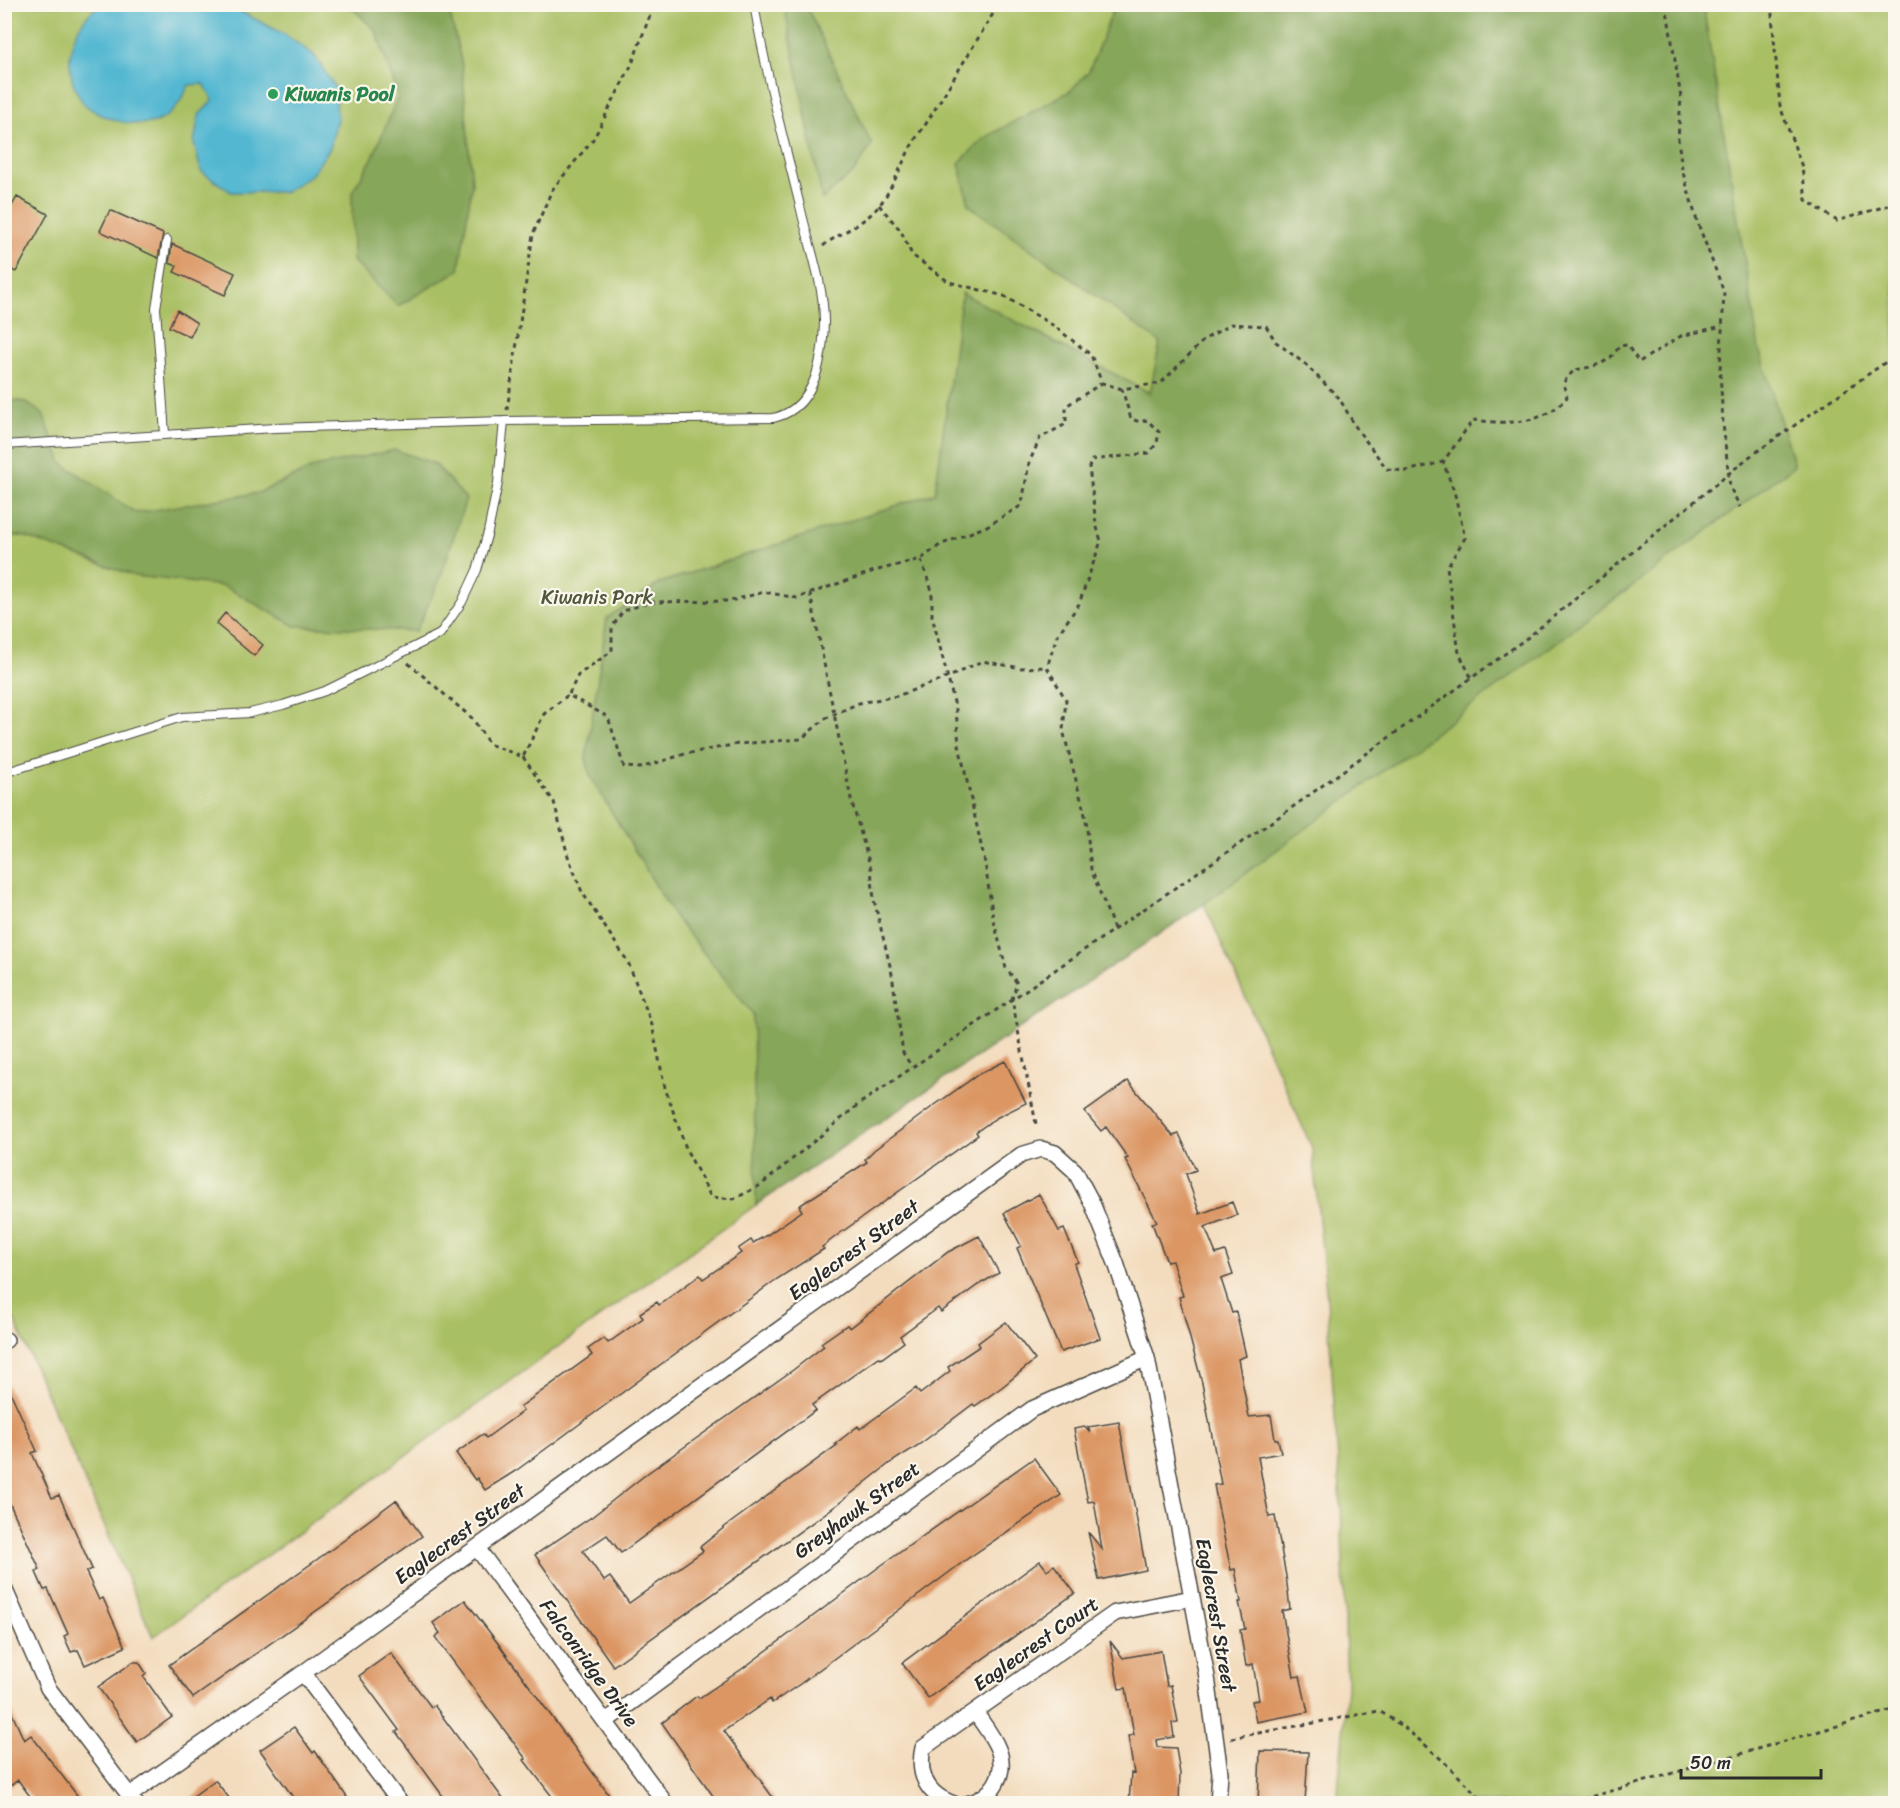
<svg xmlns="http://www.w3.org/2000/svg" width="1900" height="1808" font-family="Sriracha,sans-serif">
	<rect width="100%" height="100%" fill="#fbf7ec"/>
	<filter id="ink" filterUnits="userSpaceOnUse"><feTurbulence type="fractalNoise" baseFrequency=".0167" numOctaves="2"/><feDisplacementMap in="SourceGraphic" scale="12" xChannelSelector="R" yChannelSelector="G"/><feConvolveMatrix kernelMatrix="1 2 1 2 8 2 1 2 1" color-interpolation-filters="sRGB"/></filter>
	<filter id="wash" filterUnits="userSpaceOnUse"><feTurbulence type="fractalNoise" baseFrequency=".008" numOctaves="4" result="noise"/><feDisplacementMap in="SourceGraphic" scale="24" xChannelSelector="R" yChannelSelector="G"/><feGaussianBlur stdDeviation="1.35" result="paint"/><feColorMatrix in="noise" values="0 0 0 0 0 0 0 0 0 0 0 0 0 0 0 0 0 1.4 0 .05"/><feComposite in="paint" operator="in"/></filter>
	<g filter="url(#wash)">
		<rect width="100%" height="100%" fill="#f3dcbd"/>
		<!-- green -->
		<path fill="#a9bf64" stroke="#6a7548" stroke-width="1.5" d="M4 5H1895V1803H1337L1347 1687 1341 1505 1327 1300 1312 1148 1204 904 756 1205 153 1637 5 1299Z"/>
		<!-- forest -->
		<path fill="#86a65a" stroke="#586842" stroke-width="1.5" d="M349 5H448L462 65 472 183 459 270 398 306 353 261 352 192 372 159 398 96 376 31Z
			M784 5H806L872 145 853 173 822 199Z
			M1112 5H1703L1759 349 1794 466 1204 904 756 1205 753 1014 674 916 590 776 586 758 607 618 660 583 935 493 962 293 1150 393 1160 342 969 205 959 163 984 138 1070 91 1089 71 1113 10Z
			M5 399 25 402 43 414 62 463 136 513 258 493 315 467 395 450 435 464 466 499 440 579 416 631 295 626 224 586 135 576 23 536H5Z"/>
		<!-- water -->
		<path fill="#52b7d1" stroke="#3e717e" stroke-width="1.5" d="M226 4 282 33 314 55 336 89 337 119 330 148 312 174 285 192H231L201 171 194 143 199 115 213 100 204 84 189 85C182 99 175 113 160 120 139 130 92 119 80 98 61 65 70 26 100 5Z"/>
		<g id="blocks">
			<!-- building -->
			<path fill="#db9664" d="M17 197 48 214 16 272 4 266V220Z
				M110 210 163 234 158 258 100 231Z
				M172 244 235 273 225 295 174 272 177 266 169 263Z
				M177 310 197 323 190 337 169 327Z
				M225 613 263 645 254 656 216 624Z
				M1005 1061 1026 1103 996 1118 976 1132 978 1135 839 1234 822 1247 824 1249 777 1279 517 1470 485 1490 477 1478 475 1480 456 1453 483 1434 486 1438 523 1411 520 1407 592 1355 588 1349 604 1338 608 1343 643 1318 640 1313 657 1302 659 1305 700 1275 703 1279 741 1253 738 1249 751 1240 753 1243 767 1235 802 1211 799 1206 867 1162 865 1159 874 1150 932 1107 979 1074Z
				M1128 1081 1173 1136 1179 1134 1196 1170 1186 1174 1200 1214 1232 1202 1237 1215 1205 1227 1216 1254 1225 1251 1233 1275 1221 1279 1232 1313 1236 1312 1246 1356 1238 1359 1249 1417 1271 1415 1275 1439H1278L1281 1453 1258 1457 1269 1517 1275 1516 1286 1576 1290 1609 1282 1611 1294 1677 1300 1676 1308 1712 1256 1722 1252 1701 1259 1700 1253 1664 1246 1666 1240 1630 1245 1629 1239 1602H1241L1235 1569 1231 1570 1224 1537 1214 1485 1221 1484 1202 1383 1179 1297 1183 1296 1172 1261 1167 1262 1152 1223 1157 1222 1125 1159 1128 1158 1106 1127 1101 1131 1085 1112Z
				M1039 1194 1059 1231 1064 1229 1078 1262 1074 1264 1100 1338 1061 1352 1017 1248 1021 1246 1004 1213Z
				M979 1236 999 1273 978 1285 941 1312 938 1308 900 1336 904 1342 881 1359 879 1357 812 1405 816 1410 621 1553 607 1535 583 1551 604 1581 610 1577 629 1603 703 1551 700 1547 726 1526 837 1445 835 1444 858 1426 860 1429 916 1388 920 1394 950 1371 948 1367 980 1346 978 1343 1006 1322 1035 1360 1002 1387 975 1406 973 1404 920 1444 890 1463 838 1504 613 1666 535 1555 593 1516 649 1472 793 1370 824 1346 821 1343 847 1325 850 1328 948 1252Z
				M4 1378 37 1451 32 1453 52 1498 59 1495 92 1569 86 1572 99 1600 103 1598 125 1647 85 1665 78 1650 71 1652 64 1636 68 1634 48 1589 44 1590 36 1572 40 1570 4 1491Z
				M1119 1422 1146 1570 1099 1580 1088 1532 1102 1549 1094 1501 1088 1502 1074 1429 1085 1427 1090 1433 1088 1427Z
				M1034 1458 1061 1495 967 1559 800 1684 772 1703 770 1699 724 1731 777 1803H718L662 1723 697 1696 699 1698 742 1669 879 1567Z
				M396 1500 422 1536 193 1698 169 1665 350 1536 349 1535Z
				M1040 1561 1047 1570 1054 1565 1075 1593 928 1698 902 1663Z
				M465 1600 500 1646 615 1803H557L524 1760 526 1759 435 1637 440 1633 433 1623Z
				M1110 1641 1123 1658 1161 1651 1167 1686 1171 1685 1178 1722 1172 1723 1174 1737 1156 1740 1157 1747 1176 1748 1180 1774 1179 1803H1129L1131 1773 1134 1774 1128 1736 1134 1735 1126 1688 1119 1689Z
				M391 1653 431 1707 434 1705 506 1803H448L396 1732 399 1730 359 1676Z
				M133 1662H139L146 1673 143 1676 172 1717 137 1742 98 1687Z
				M4 1696 24 1740 31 1735 83 1803H35L18 1780 10 1786 4 1778Z
				M294 1727 313 1753 315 1751 351 1803H297L260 1750Z
				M1260 1751 1308 1752 1305 1803H1258Z
				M215 1780 233 1803H184Z"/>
		</g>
	</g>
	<g filter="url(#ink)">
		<use href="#blocks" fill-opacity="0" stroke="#494641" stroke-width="1.5"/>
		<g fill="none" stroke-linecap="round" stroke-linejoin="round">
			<defs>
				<path id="service" d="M165 434 156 308 167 240
					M4 445 275 428 504 421 773 418C815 409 823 359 824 322 824 285 809 245 801 210 784 141 766 74 754 4
					M4 773 182 717 250 713 283 705 325 691 440 634 462 602 477 570 488 532 498 483 504 421"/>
				<path id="minor" d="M4 1340H6
					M477 1548 666 1804
					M4 1588 48 1688 136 1804
					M303 1673 401 1804
					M606 1721 1032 1409 1147 1358
					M130 1795 303 1673 1021 1155 1041 1149 1055 1153 1075 1171 1092 1203 1116 1263 1147 1358 1207 1677 1220 1773 1218 1804
					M954 1804C927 1795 917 1775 923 1748L1115 1613 1192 1598
					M967 1804C992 1798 1008 1774 998 1749 993 1736 983 1724 975 1712"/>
			</defs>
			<!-- service casing -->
			<use href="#service" stroke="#494641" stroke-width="10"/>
			<!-- minor casing -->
			<use href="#minor" stroke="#494641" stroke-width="18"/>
			<!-- path -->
			<path stroke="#494641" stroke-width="3" stroke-dasharray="4.5 4.5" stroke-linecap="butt" d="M1666 4 1681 98 1678 139 1682 169 1697 221 1724 292 1720 370 1723 424 1730 487 1740 507
				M1771 4 1780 106 1802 167 1806 200 1837 221 1896 203
				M879 205 901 231 912 255 949 282 1004 296 1054 326 1091 355 1102 383 1122 389 1161 383 1205 339 1231 324 1266 326 1276 342 1305 364 1339 398 1357 429 1387 469 1406 471 1443 462
				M823 246C837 235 856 227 870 215 894 195 903 152 924 127L999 4
				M507 410 533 234 552 190 594 138 632 64 654 4
				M921 560 932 591V616L956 710 959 745 985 863 993 918 1006 968 1017 983 1012 999 1036 1124
				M810 593 851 799 871 869 874 900 892 974 903 1053 912 1067
				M408 663 473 719 489 744 523 757 544 714 568 695 608 717 624 767 640 768 685 754 738 744 801 739 826 718 859 703 897 696 949 677 982 661 1021 668 1047 667
				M1471 677 1459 653 1447 567 1465 538 1454 491 1443 462 1473 420C1507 424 1543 426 1567 397L1563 383 1574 370C1593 367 1610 364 1619 346L1627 345 1639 362 1681 336 1722 326
				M569 694 578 675 612 651V627L623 611 650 602 730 601 764 592 797 598 874 571 921 559 940 545 987 526 1019 507 1023 498 1029 463 1040 438 1066 424V406L1102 383
				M523 757 554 802 568 856 582 892 628 962 652 1025 665 1088 687 1151 711 1197 734 1199 761 1185 859 1104 1283 814 1531 635 1749 457 1896 355
				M1114 929 1091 869 1086 819 1063 730 1066 700 1047 667 1057 636 1079 604 1101 541 1096 524 1089 467 1092 460 1149 453 1157 443 1159 432 1147 420 1140 422 1131 419 1122 389
				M1231 1738 1379 1711C1420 1736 1452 1769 1486 1804
				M1566 1804 1896 1709"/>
			<!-- service -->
			<use href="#service" stroke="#fff" stroke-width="8"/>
			<!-- minor -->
			<use href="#minor" stroke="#fff" stroke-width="15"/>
		</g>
	</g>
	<!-- markers -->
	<circle fill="#2e9e5b" stroke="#fbf7ec" stroke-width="2" cx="273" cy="94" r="6"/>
	<g text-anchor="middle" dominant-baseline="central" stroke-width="4.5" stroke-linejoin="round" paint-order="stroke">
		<!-- leisure labels -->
		<g font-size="20" font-weight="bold" fill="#27864d" stroke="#fbf7ec" text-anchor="start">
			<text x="285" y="94">Kiwanis Pool</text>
		</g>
		<!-- park labels -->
		<g font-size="20" fill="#51573c" stroke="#fbf7ec">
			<text x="597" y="597">Kiwanis Park</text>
		</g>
		<!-- street labels -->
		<g font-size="20" fill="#2b2b2b" stroke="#fbf7ec">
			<text transform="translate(854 1250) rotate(-36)">Eaglecrest Street</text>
			<text transform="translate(857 1510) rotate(-36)">Greyhawk Street</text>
			<text transform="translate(460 1534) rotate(-36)">Eaglecrest Street</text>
			<text transform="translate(1216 1615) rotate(80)">Eaglecrest Street</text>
			<text transform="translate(1036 1644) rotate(-35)">Eaglecrest Court</text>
			<text transform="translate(589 1663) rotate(54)">Falconridge Drive</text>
		</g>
	</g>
	<!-- margin -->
	<rect width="1900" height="1808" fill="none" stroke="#fbf7ec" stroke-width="24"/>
	<!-- scale -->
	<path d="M1681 1769v9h140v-9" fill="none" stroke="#2b2b2b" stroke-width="3"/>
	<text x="1690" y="1769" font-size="18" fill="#2b2b2b" stroke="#fbf7ec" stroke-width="4.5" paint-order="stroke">50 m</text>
</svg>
